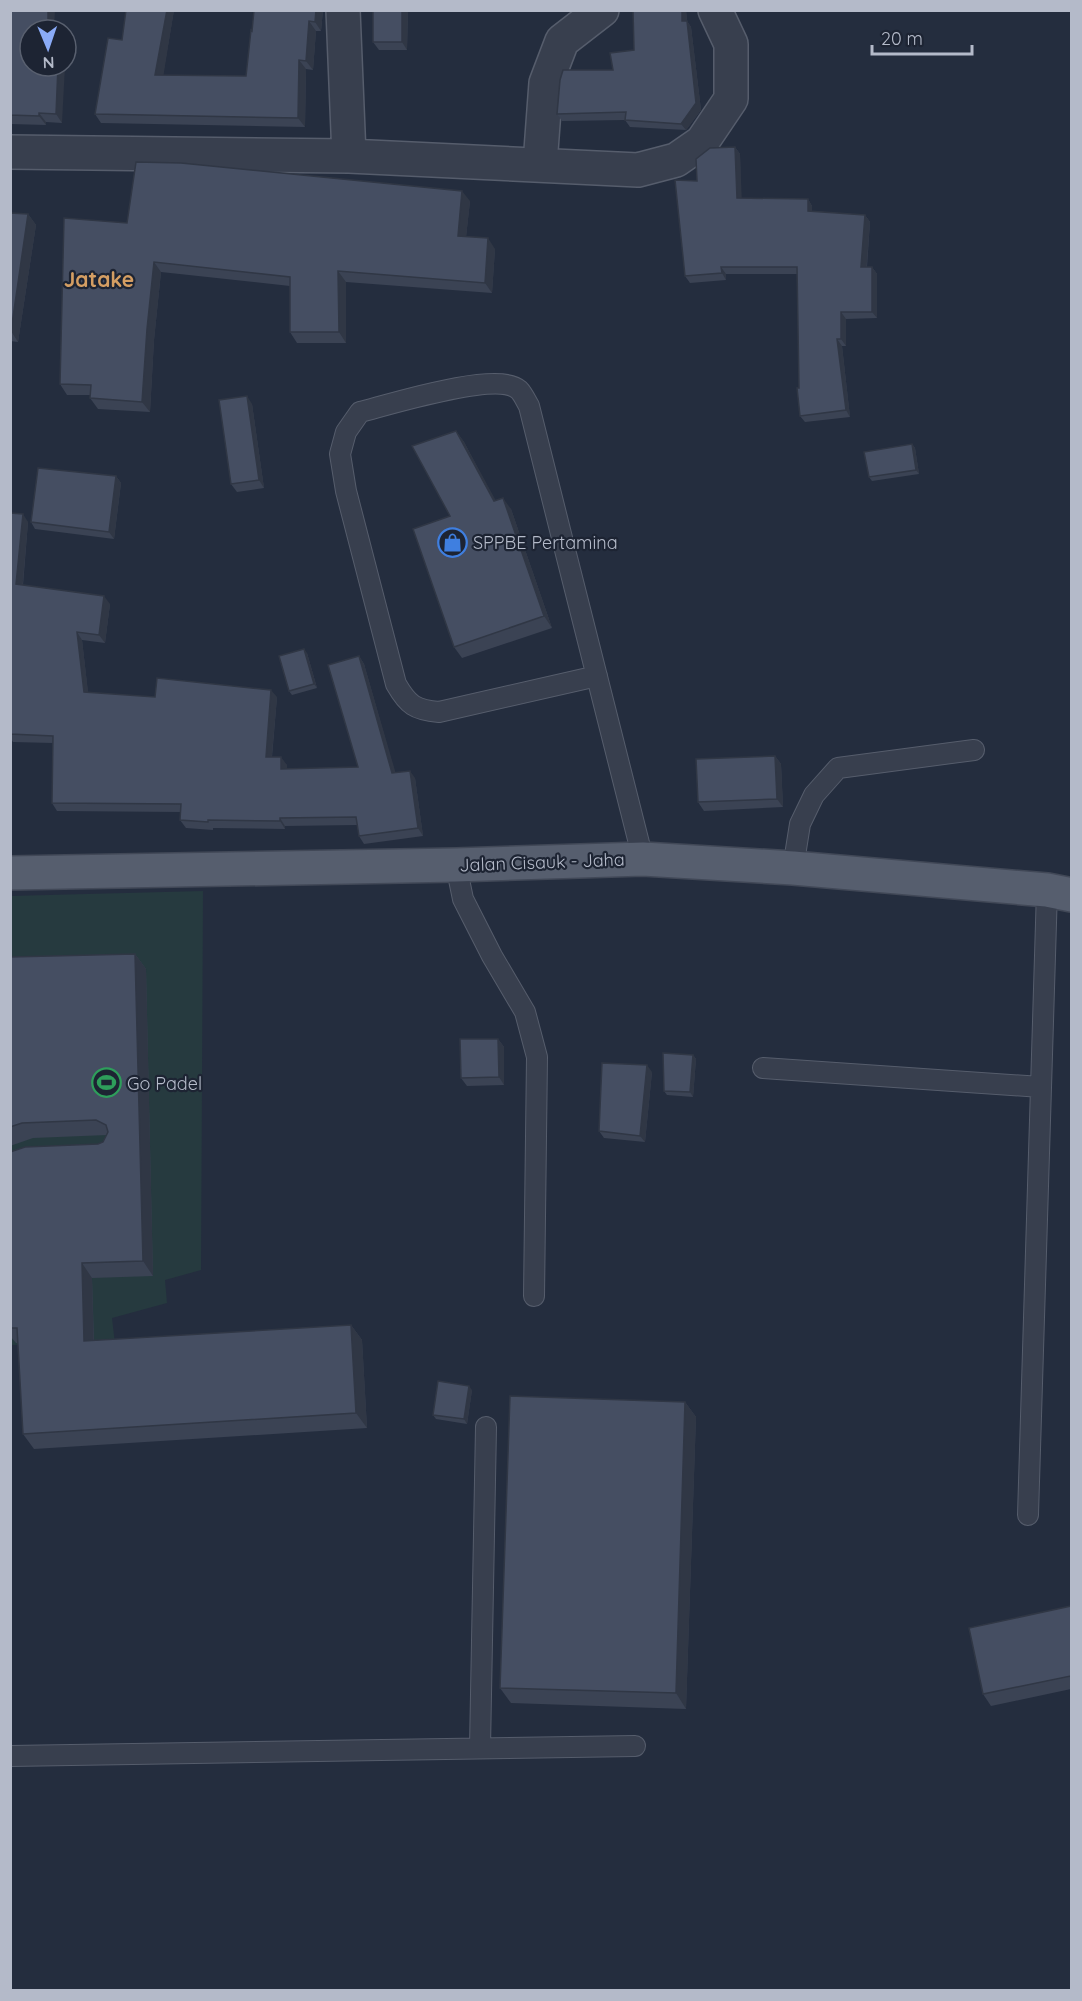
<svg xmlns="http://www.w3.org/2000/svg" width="1082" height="2001" font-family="Quicksand,sans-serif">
	<rect width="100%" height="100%" fill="#242d3e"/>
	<!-- green -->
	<path fill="#263a3f" d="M203 891 201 1270 165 1280 167 1303 112 1318 115 1344 11 1345 10 896Z"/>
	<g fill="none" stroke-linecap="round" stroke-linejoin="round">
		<defs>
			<path id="service" d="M597 676 439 712C415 710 408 705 396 684L346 491 340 454 346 432 360 412C388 405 498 370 519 390 523 394 526 401 529 406 567 557 604 708 643 859
				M456 865 463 899 492 956 525 1012 537 1057 534 1296
				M793 868 800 824 814 795 838 768 974 750
				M763 1068 1041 1087
				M1028 1515 1047 890
				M480 1748 486 1427
				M10 1756 635 1746"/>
			<path id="minor" d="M343 10 349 156
				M10 152 349 156 638 170 676 160 702 142 731 99V44L715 10
				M540 164 546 83 562 41 602 10"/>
			<path id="primary" d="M10 873 456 865 643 859 793 868 1047 890 1072 895"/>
		</defs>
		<!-- service casing -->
		<use href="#service" stroke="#565d6c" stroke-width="22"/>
		<!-- minor casing -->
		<use href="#minor" stroke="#565d6c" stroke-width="36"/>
		<!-- primary casing -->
		<use href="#primary" stroke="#414857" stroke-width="36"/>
		<!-- service -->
		<use href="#service" stroke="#383f4e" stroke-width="20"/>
		<!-- minor -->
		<use href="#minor" stroke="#383f4e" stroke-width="33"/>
		<!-- primary -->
		<use href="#primary" stroke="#565e6e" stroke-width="33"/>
	</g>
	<!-- wall -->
	<path fill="#3b4354" d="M10 10 54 27 62 123 46 122V125L10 124Z
		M126 10H174L163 75 246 76 252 31 254 10H323L321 31H316L313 70 306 69 305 127 101 123 95 114 122 40Z
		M408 10 407 50H379L373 42Z
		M633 10H686L687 21 691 27 701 110 686 130 630 127 625 120 562 121 557 114 613 70 634 50Z
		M735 147 740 154 741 198 808 199 812 206V211L865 215 870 222 867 267H872L877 274V318L846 319V346H842L850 417 805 422 800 416 797 274H726V280L690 283 685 276 697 181Z
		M470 201 466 237 495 249 492 293 346 282V343H297L290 332V286L161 272 154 340 150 412 98 409 90 398V395H67L60 384 127 223Z
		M10 213 28 214 36 225 18 342 10 341Z
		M252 404 264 488 237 492 231 484Z
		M456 431 464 442 495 501 511 509 552 628 462 658 454 647 450 516Z
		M912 444 915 448 919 474 872 481 869 477Z
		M116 476 121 483 114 539 35 529 31 522Z
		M10 513 28 522 23 585 110 604 105 643 82 640 88 693 155 697H277L272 757 287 765V769L358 767 359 656 364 664 395 773 415 778 423 836 364 844 359 836 357 825 285 826V829L213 828V830L186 828 180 820 181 812 57 811 52 803 53 743 13 742 10 738Z
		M307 653 317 688 292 695 289 691Z
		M775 756 781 764 783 807 704 811 698 802Z
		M135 954 146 969 153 1276 92 1278 94 1341 351 1325 362 1340 367 1428 34 1449 23 1434 18 1343H16L10 1336V1152L98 1144 103 1142 107 1135 33 1138 10 1146V957Z
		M498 1039 504 1047V1085L467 1086 461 1078Z
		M693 1055 696 1059 693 1097 667 1095 664 1091Z
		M652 1072 645 1142 604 1138 599 1131Z
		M472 1390 467 1424 436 1419 433 1415Z
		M685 1402 696 1417 686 1709 511 1703 500 1688Z
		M1071 1606V1689L991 1706 983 1694Z"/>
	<!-- shaded-wall -->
	<path fill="#303745" d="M48 10H55L54 30 48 26Z
		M167 10H174L162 84 155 75Z
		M316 10H323L321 31 315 22Z
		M402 10H408L407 50 402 42Z
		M682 10H686L687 21 691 27 701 110 686 130 681 124Z
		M309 21 316 31 313 70 306 61Z
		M299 60 306 69 305 127 298 118Z
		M58 66H65L62 123 56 114Z
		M39 113 46 122V125L39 116Z
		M735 147 740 154 742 205 737 198Z
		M462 191 470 201 465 246 458 236Z
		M808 199 812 206V218L808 211Z
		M28 214 36 225 18 342 11 331Z
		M865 215 870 222 866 274 861 267Z
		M488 238 495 249 492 293 485 283Z
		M154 262 161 272 154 340 150 412 142 402 147 329Z
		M721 267 726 274V280L722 273Z
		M872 267 877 274V318L872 312Z
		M338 271 346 282V343L339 332Z
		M841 312 846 319V346L841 339Z
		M837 339 842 346 850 417 846 410Z
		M247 396 252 404 264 488 259 480Z
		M456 431 464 442 502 512 494 501Z
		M912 444 915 448 919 474 916 470Z
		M116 476 121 483 114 539 109 532Z
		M503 498 511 509 552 628 544 616Z
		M23 514 28 522 22 592 16 584Z
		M104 596 110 604 105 643 99 635Z
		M77 632 82 640 89 700 84 692Z
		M304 649 307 653 317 688 314 684Z
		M359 656 364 664 398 781 392 773Z
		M271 690 277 697 271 765 266 757Z
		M775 756 781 764 783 807 777 799Z
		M281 757 287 765V777L281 769Z
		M410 771 415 778 423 836 418 828Z
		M280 818 285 826V829L280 821Z
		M135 954 146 969 153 1276 143 1261Z
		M498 1039 504 1047V1085L499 1077Z
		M693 1055 696 1059 693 1097 690 1092Z
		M647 1065 652 1072 645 1142 640 1136Z
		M82 1263 92 1278 94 1356 84 1341Z
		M351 1325 362 1340 367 1428 356 1413Z
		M469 1386 472 1390 467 1424 464 1419Z
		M685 1402 696 1417 686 1709 676 1693Z"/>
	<!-- building -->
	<path fill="#454e62" stroke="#303745" stroke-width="1.5" d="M10 10H48V26L60 27V30H30V66H58L56 114 39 113V116L10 115Z
		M126 10H167L155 75 246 76 251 30 252 31 254 10H316L315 22 309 21 306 61 299 60 298 118 95 114 108 38 122 40Z
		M373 10H402V42H373Z
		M633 10H682V21H687L696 103 681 124 625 120 626 112 557 114 560 80 563 70H613L610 53 634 50Z
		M735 147 737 198 808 199V211L865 215 861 267H872V312H841V339H837L846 410 800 416 797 388H799L797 267H721L722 273 685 276 675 180 697 181 696 159 710 148Z
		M136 162 181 163 462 191 458 236 488 238 485 283 338 271 339 332H290V277L154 262 147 329 142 402 90 398 91 385 60 384 64 218 127 223Z
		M10 213 28 214 11 331H10Z
		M247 396 259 480 231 484 219 400Z
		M456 431 494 501 503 498 544 616 454 647 413 529 450 516 412 446Z
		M912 444 916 470 869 477 864 452Z
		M38 468 116 476 109 532 31 522Z
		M10 513 23 514 16 584 104 596 99 635 77 632 84 692 155 697 157 678 271 690 266 757H281V769L358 767 328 665 359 656 392 773 410 771 418 828 359 836 356 817 280 818V821L208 820V822L180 820 181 804 52 803 53 736 10 734Z
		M304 649 314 684 289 691 279 656Z
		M775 756 777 799 698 802 696 759Z
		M135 954 143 1261 82 1263 84 1341 351 1325 356 1413 23 1434 17 1328H10V1152L25 1147 98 1144 103 1142 108 1132 106 1125 96 1120 22 1123 10 1127V957Z
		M460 1039H498L499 1077 461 1078Z
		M663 1053 693 1055 690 1092 664 1091Z
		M602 1063 647 1065 640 1136 599 1131Z
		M438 1381 469 1386 464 1419 433 1415Z
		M510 1396 685 1402 676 1693 500 1688Z
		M1071 1606V1676L983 1694 969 1628Z"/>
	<!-- icons -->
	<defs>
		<symbol id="shop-ring" viewBox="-11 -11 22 22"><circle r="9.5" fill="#1d2433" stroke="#3f7fe0" stroke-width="1.5"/><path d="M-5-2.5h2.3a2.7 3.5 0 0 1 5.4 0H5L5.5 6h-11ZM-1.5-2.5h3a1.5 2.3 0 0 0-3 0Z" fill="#3f7fe0"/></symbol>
		<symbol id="stadium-ring" viewBox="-11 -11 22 22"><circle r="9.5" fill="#1d2433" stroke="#2e9e5b" stroke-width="1.5"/><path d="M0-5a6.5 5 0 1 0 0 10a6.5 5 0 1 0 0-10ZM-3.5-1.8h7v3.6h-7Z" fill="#2e9e5b"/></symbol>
	</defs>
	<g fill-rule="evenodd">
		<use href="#shop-ring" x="436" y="526" width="33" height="33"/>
		<use href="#stadium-ring" x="90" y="1066" width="33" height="33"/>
	</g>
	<g text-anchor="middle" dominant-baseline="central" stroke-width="4.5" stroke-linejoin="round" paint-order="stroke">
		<!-- poi labels -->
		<g font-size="18" fill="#b4bac9" stroke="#1d2433" text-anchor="start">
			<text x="473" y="542">SPPBE Pertamina</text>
			<text x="127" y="1083">Go Padel</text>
		</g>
		<!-- street labels -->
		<g font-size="18" fill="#b4bac9" stroke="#1d2433">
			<text transform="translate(542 862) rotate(-2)">Jalan Cisauk - Jaha</text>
		</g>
		<!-- quarter labels -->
		<g font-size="21" font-weight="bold" fill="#d49e63" stroke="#1d2433">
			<text x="99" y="279">Jatake</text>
		</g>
	</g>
	<!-- border -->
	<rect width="1082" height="2001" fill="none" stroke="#b4bac9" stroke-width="24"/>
	<!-- north arrow -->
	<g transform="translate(48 48) rotate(178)"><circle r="28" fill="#1d2433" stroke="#59606f" stroke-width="1.5"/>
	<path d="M0-4.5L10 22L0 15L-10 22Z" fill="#8aabf7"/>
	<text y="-9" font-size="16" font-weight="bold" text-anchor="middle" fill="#b4bac9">N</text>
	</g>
	<!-- scale -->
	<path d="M872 45v9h100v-9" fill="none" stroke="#b4bac9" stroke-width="3"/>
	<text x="881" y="45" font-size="18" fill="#b4bac9" stroke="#1d2433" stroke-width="4.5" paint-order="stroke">20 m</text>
</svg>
